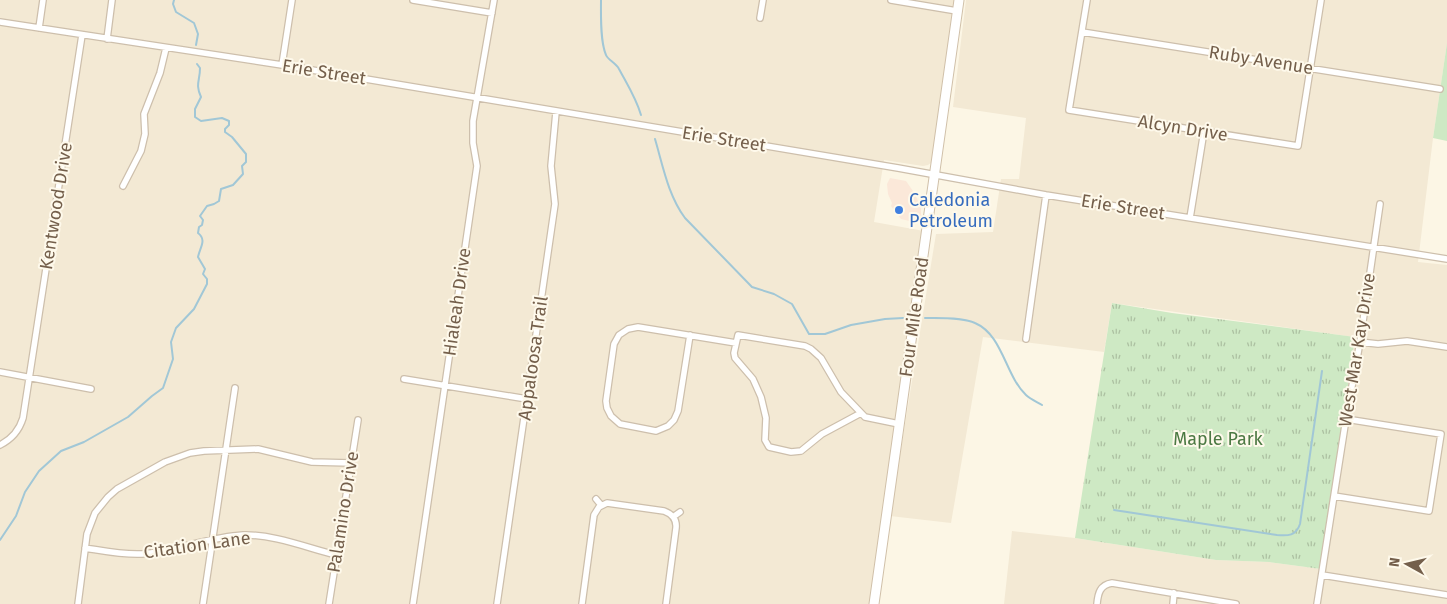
<svg xmlns="http://www.w3.org/2000/svg" width="1447" height="604" font-family="'Fira Sans',sans-serif">
	<defs>
		<pattern id="park-tufts" width="24" height="20" patternUnits="userSpaceOnUse" patternTransform="scale(1.25)"><rect width="24" height="20" fill="#cee9c4"/><path d="M3 7l-1-3M5 7V3M7 7l1-3M15 17l-1-3M17 17v-4M19 17l1-3" fill="none" stroke="#acc0a1"/></pattern>
	</defs>
	<rect width="100%" height="100%" fill="#fcf6e5"/>
	<!-- residential -->
	<path fill="#f3e9d4" d="M0 0H955L932 162 928 165 923 166 884 160 874 222 924 231 871 604H0Z
		M966 0H1447V43L1433 138 1418 262 1447 265V604H1004L1012 531 1075 538 1216 560 1269 562 1321 569 1354 337 1112 303 1104 352 983 337 951 523 890 516 936 234 993 232 1001 179H1019L1026 118 953 107Z"/>
	<!-- commercial -->
	<path fill="#fbe8d9" d="M890 178 906 181 915 194 921 208V215L923 217 922 224 901 219 891 206 892 203 888 194 887 184Z"/>
	<!-- green -->
	<path fill="#cee9c4" d="M1447 43V141L1433 138Z"/>
	<!-- park -->
	<path fill="url(#park-tufts)" d="M1112 303 1172 313 1355 337 1321 569 1269 562 1216 560 1075 538Z"/>
	<g fill="none" stroke-linecap="round" stroke-linejoin="round">
		<!-- stream -->
		<path stroke="#a1c7d6" stroke-width="2" d="M174 0 173 4 176 12 194 23 198 34 196 45
			M601 0C601 15 600 41 606 55 608 60 616 63 619 69 627 84 636 98 641 115
			M655 139C663 166 668 195 685 218L752 287 774 294 792 304 809 334H825L851 325 885 319 903 318
			M925 318C939 318 962 317 975 323 1003 335 1005 375 1026 395 1030 399 1037 402 1042 405
			M1114 510 1277 535C1288 536 1296 536 1300 524L1322 371
			M0 540 16 516 25 492 39 471 61 451 84 442 128 417 152 396 163 388 173 359 171 342 176 328 194 309 207 284V279L203 274 205 269 198 257C200 247 207 240 198 233L199 227 202 225 203 220 200 216 207 206 214 204 219 201 221 189 233 185 243 174 242 166 246 162V154L232 137 225 132V129L229 125V121L222 118 201 121 195 117V109L201 97C195 84 200 81 200 68L197 64"/>
		<defs>
			<path id="minor" d="M413 0 492 13
				M891 0 957 11
				M1087 0 1069 110 1298 146 1321 0
				M760 18 763 0
				M0 22 282 65 898 168 1046 195 1447 259
				M39 28 43 0
				M1082 32 1440 89
				M107 39 112 0
				M282 65 292 0
				M123 186 141 151 145 134 144 114 160 73 166 48
				M1190 218 1204 131
				M690 335 678 411 674 420 668 426 656 431 620 424 611 416 607 408 606 401 614 344 619 335 628 329 638 327 736 343
				M1026 339 1046 195
				M1360 342 1378 344 1407 341 1447 347
				M0 372 91 389
				M404 379 527 399
				M861 413 822 434 801 451 791 452 769 447 765 440 766 418 761 397 753 379 735 358 734 353 738 335 805 346 811 349 821 358 841 392 865 417 899 424
				M0 445C12 439 19 431 23 418L82 35
				M1334 496 1429 511 1441 434 1346 419
				M596 499 601 505
				M673 517 680 512
				M85 548C104 551 123 555 142 554 176 551 209 537 243 535 273 534 308 548 336 555
				M1322 575 1447 595
				M78 604 87 534 95 513 108 497 117 489 165 462 190 453 204 451 258 449 312 462 351 463
				M203 604 235 388
				M329 604 358 420
				M413 604 477 166 473 143V121L494 0
				M497 604 555 204 551 166 556 112
				M582 604 594 515 599 507 607 503 664 511C672 514 677 519 676 528L666 604
				M1097 604C1098 593 1100 585 1112 583L1236 604
				M1173 604 1174 593
				M1317 604 1346 419 1360 342 1380 204"/>
			<path id="secondary" d="M874 604 959 0"/>
		</defs>
		<!-- minor casing -->
		<use href="#minor" stroke="#cdbfac" stroke-width="8"/>
		<!-- secondary casing -->
		<use href="#secondary" stroke="#d0c0a9" stroke-width="11"/>
		<!-- minor -->
		<use href="#minor" stroke="#fff" stroke-width="5.5"/>
		<!-- secondary -->
		<use href="#secondary" stroke="#fff" stroke-width="9"/>
	</g>
	<!-- markers -->
	<circle fill="#3f7fe0" stroke="#fef9eb" stroke-width="2" cx="899" cy="210" r="5"/>
	<g text-anchor="middle" dominant-baseline="central" stroke-width="4" stroke-linejoin="round" paint-order="stroke">
		<!-- street labels -->
		<g font-size="18" fill="#745f4b" stroke="#fef9eb">
			<text transform="translate(1261 60) rotate(9)">Ruby Avenue</text>
			<text transform="translate(324 72) rotate(9)">Erie Street</text>
			<text transform="translate(1183 128) rotate(9)">Alcyn Drive</text>
			<text transform="translate(724 139) rotate(9)">Erie Street</text>
			<text transform="translate(56 206) rotate(-81)">Kentwood Drive</text>
			<text transform="translate(1123 207) rotate(9)">Erie Street</text>
			<text transform="translate(457 302) rotate(-82)">Hialeah Drive</text>
			<text transform="translate(914 317) rotate(-82)">Four Mile Road</text>
			<text transform="translate(1357 350) rotate(-81)">West Mar Kay Drive</text>
			<text transform="translate(533 358) rotate(-82)">Appaloosa Trail</text>
			<text transform="translate(343 512) rotate(-81)">Palamino Drive</text>
			<text transform="translate(197 545) rotate(-8)">Citation Lane</text>
		</g>
		<!-- shop labels -->
		<g font-size="18" fill="#366cbe" stroke="#fef9eb" text-anchor="start">
			<text x="909" y="200">Caledonia<tspan x="909" dy="21">Petroleum</tspan></text>
		</g>
		<!-- park labels -->
		<g font-size="18" fill="#4c7943" stroke="#fef9eb">
			<text x="1218" y="439">Maple Park</text>
		</g>
	</g>
	<!-- north arrow -->
	<g transform="translate(1407 564) rotate(278)" stroke="#fef9eb" stroke-width="4" paint-order="stroke">
	<path d="M0-4L9 19L0 12L-9 19Z" fill="#745f4b"/>
	<text y="-8" font-size="14" font-weight="bold" text-anchor="middle" fill="#745f4b">N</text>
	</g>
</svg>
